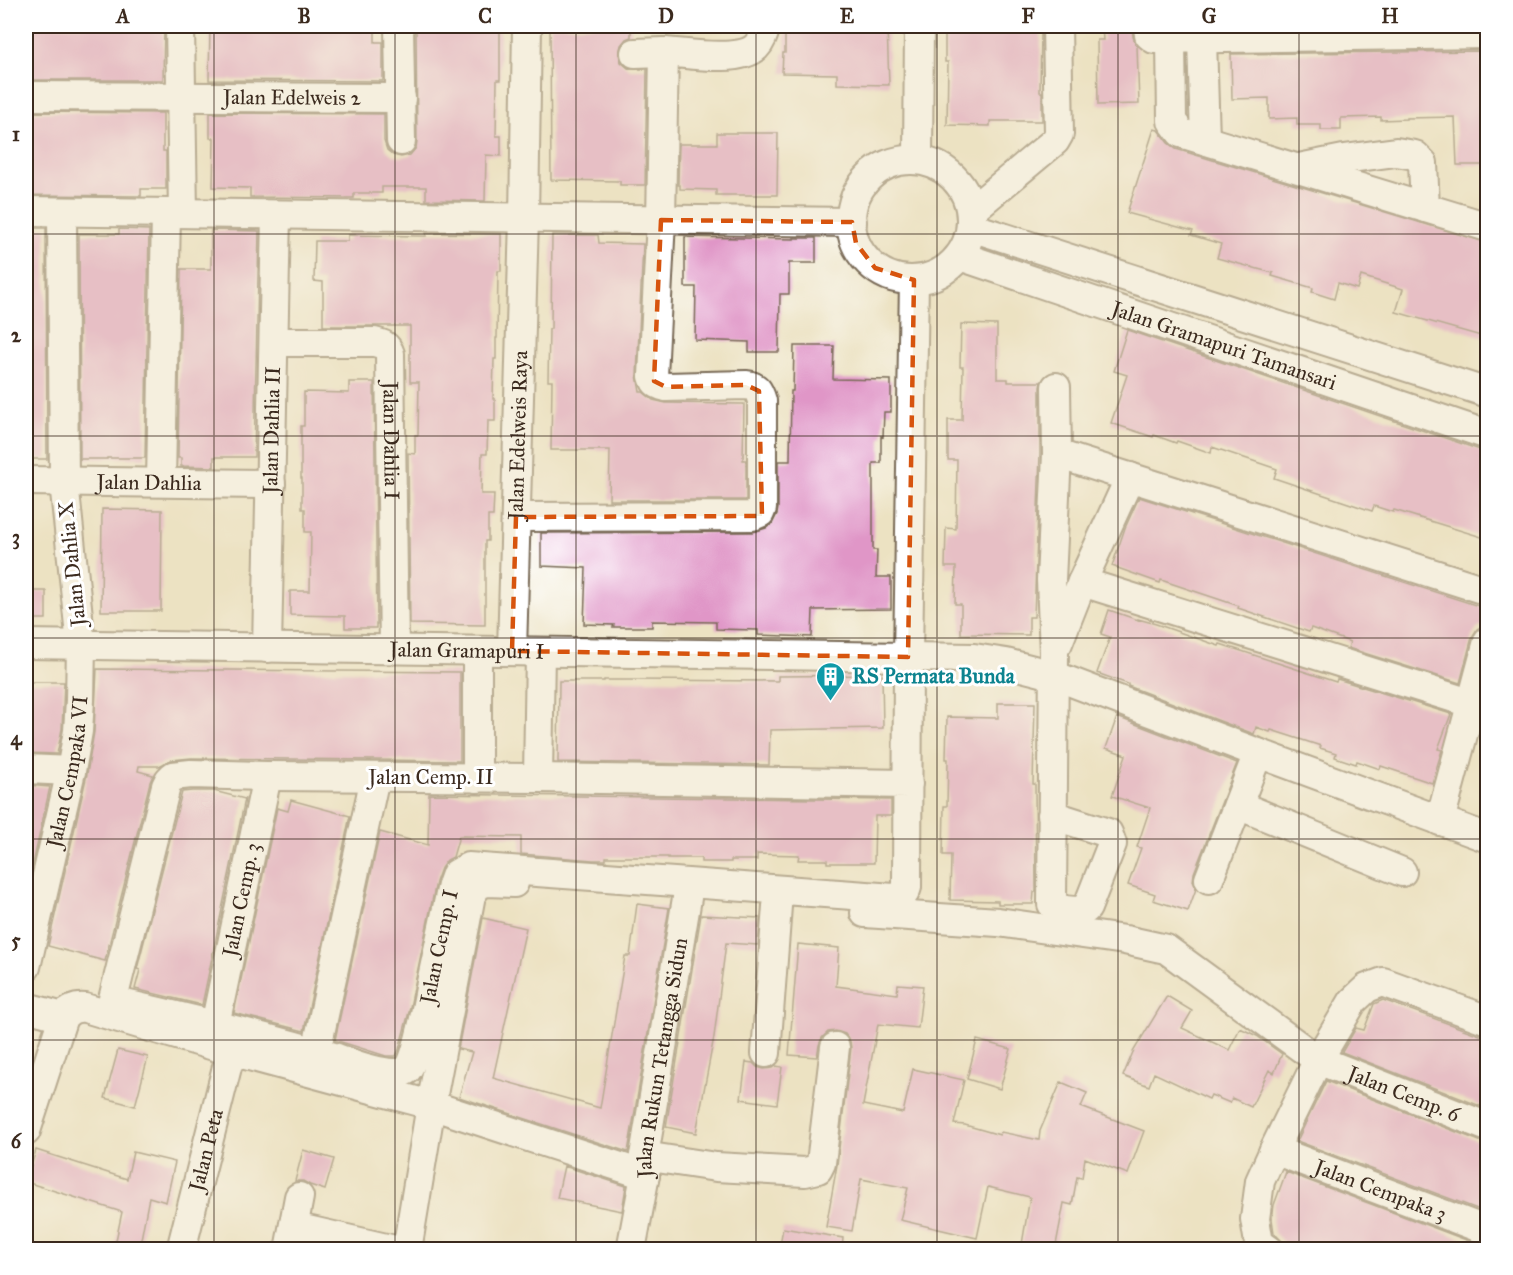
<svg xmlns="http://www.w3.org/2000/svg" width="1513" height="1275" font-family="'IM FELL Great Primer',serif">
	<rect width="100%" height="100%" fill="#fff"/>
	<filter id="ink" filterUnits="userSpaceOnUse"><feTurbulence type="fractalNoise" baseFrequency=".0167" numOctaves="2"/><feDisplacementMap in="SourceGraphic" scale="12" xChannelSelector="R" yChannelSelector="G"/><feConvolveMatrix kernelMatrix="1 2 1 2 8 2 1 2 1" color-interpolation-filters="sRGB"/></filter>
	<filter id="wash" filterUnits="userSpaceOnUse"><feTurbulence type="fractalNoise" baseFrequency=".008" numOctaves="4" result="noise"/><feDisplacementMap in="SourceGraphic" scale="24" xChannelSelector="R" yChannelSelector="G"/><feGaussianBlur stdDeviation="1.35" result="paint"/><feColorMatrix in="noise" values="0 0 0 0 0 0 0 0 0 0 0 0 0 0 0 0 0 1.4 0 .05"/><feComposite in="paint" operator="in"/></filter>
	<g filter="url(#wash)">
		<rect width="100%" height="100%" fill="#ece2c2"/>
		<g id="blocks">
			<!-- building -->
			<path fill="#e096c7" d="M29 26H164L163 80H29Z
				M210 26H375V42H383V81L209 80Z
				M462 26H500V80H497L496 136H501V156L486 155 485 201 426 200V187H382V193H354V198L250 197V188L213 187 214 138H210V113L384 114V141L387 150 393 155 401 157 410 155 416 148 417 141 416 28 462 29Z
				M550 26H631V37L626 39 621 45 619 54 621 62 628 68 631 69H647L645 185H620V181L551 180Z
				M837 26H887L889 85 837 84V74L782 73 783 53H785V29H837Z
				M1003 26H1037V33H1041L1040 92H1042V121H990V126L947 125 948 62H945V32L1003 33Z
				M1102 26H1132L1133 37 1137 46 1139 104 1098 105 1097 40H1103Z
				M1484 51 1485 82H1488V165H1457L1455 117 1406 118V119L1381 120V117L1341 118V130H1321V125H1297V118L1269 119V98L1232 99 1231 54Z
				M26 112 163 113V151H166V189H141V196L26 195Z
				M1154 129 1158 130 1168 143 1176 149 1488 243V338L1396 312 1403 289 1361 276 1357 289 1338 283 1334 299 1312 292 1313 288 1272 276 1273 273 1217 258 1221 244 1191 235 1193 231 1127 213Z
				M717 133H778L777 195H716V190L680 189V185H678L679 144H717Z
				M26 228H46L47 459H26Z
				M119 229 149 230 145 458H107V459H80L79 234H119Z
				M211 230 259 231 254 457H214V467L181 466V458H178L181 269H211Z
				M426 233 501 234V271H498L497 338H496V359H494L493 399H495V421H488L487 454H482L481 494H494L493 516H488V541H485V625L410 624 408 453 415 454V435H418L419 382H410V326H323V282L314 281 315 241H348V235L426 236Z
				M552 235H598L599 243 643 244 637 375 640 392H643L653 400 666 403 744 404 743 460H746V500H609L610 450H551L552 381H548L549 329H551Z
				M685 237 794 239V238H816V263H789V294H780L779 352H749V342L695 340 696 287H685Z
				M961 324 997 325V379H1008V382H1041L1040 387V454L1034 617H1029V635L961 634V604H955L956 567H945L946 528 956 529 957 460H948V420H962L963 367H960Z
				M1127 330 1483 451H1488V539L1394 510 1393 512 1374 506 1372 511 1274 478 1277 469 1212 447 1211 453 1177 441 1176 443 1154 435 1153 437 1111 423 1127 375 1114 371Z
				M794 346H834L833 379 891 380V412H884L883 437 881 436V463H873V550H877L876 577H891V609L813 610 812 637 758 635V630L716 629V622L652 621V627H613L614 625 584 624 586 568 541 566V533L753 532 766 528 772 524 777 514 778 508V461H790L791 391H793Z
				M349 382H374L377 624H376V628H345V616L290 615V591H310L311 532H305V509H302V478H301V426H304V392L349 393Z
				M1139 497 1488 609V615L1484 625 1477 629 1472 637 1460 683 1348 648 1350 642 1311 628 1309 632 1238 608 1239 606 1161 580 1160 583 1112 566 1125 528Z
				M102 509 162 510 161 611H101Z
				M26 591H46V619H26Z
				M1109 610 1138 620V619L1156 624 1219 646 1220 644 1336 682 1337 679 1451 714 1438 749 1442 750 1432 783 1381 766 1380 769 1357 761 1356 764 1335 757 1336 753 1320 748 1321 746 1271 730 1270 732 1256 727 1254 734 1128 686V684L1097 673 1110 637 1101 634Z
				M97 669 460 672V761L191 758 171 760 159 766H139L138 771 153 775 150 782 105 961 48 946 87 774 94 732Z
				M882 675 883 728 770 730 769 765 558 762 559 681H604V680H630L778 681V676Z
				M26 682H64L62 729 57 754 26 753Z
				M998 703H1035L1033 784H1035L1036 892H1034L1033 904H998V901L950 900 951 855H943L944 806H947L948 759H946L947 717 998 718Z
				M1117 717 1237 763 1194 873 1193 881 1196 889 1188 911 1153 900 1155 894 1128 885 1141 848 1137 847 1150 808 1112 796 1126 755 1106 748Z
				M26 785 50 787 26 895Z
				M192 791H214L245 799 202 1005 135 989 140 970 137 969 182 792Z
				M429 794 891 800V816H875L874 863H827V860H798L799 855 757 854V860H731V862H701V858H668V857H606V860H593L521 854V837L459 836 453 857 447 860 441 868 436 882 409 1012 399 1049 396 1056H386L335 1040 380 832 428 845Z
				M291 800 350 816 304 1031 234 1013 277 808 288 811Z
				M637 904 669 908 628 1152 459 1097 472 1052 458 1049 483 918 526 928 493 1078 600 1108 625 956H630Z
				M701 915 760 918 758 945 726 943 714 1037 696 1133 666 1127Z
				M798 944 839 948 836 986 897 994 898 984 923 986 918 1028 878 1024 863 1105 903 1113 913 1069 964 1080 954 1124 965 1125 1000 1135 1001 1132 1039 1140 1040 1131 1061 1082 1087 1093 1081 1107 1144 1131 1128 1174 1085 1158 1082 1178 1077 1177 1072 1205 1064 1203 1055 1250H1021L1030 1197 988 1187 977 1238 900 1220 908 1188 861 1179 852 1231 826 1227 837 1165 851 1048 850 1041 845 1034 836 1031 828 1032 822 1038 819 1045 817 1057 789 1055Z
				M1167 996 1192 1011 1182 1028 1229 1050 1240 1028 1257 1036 1282 1054 1274 1073 1269 1070 1251 1107 1232 1098 1230 1103 1211 1095 1209 1099 1154 1073 1149 1086 1123 1076 1133 1052Z
				M1383 1000 1488 1038V1109L1342 1052 1356 1028 1364 1030 1374 1004Z
				M977 1040 1011 1049 1000 1089 967 1079Z
				M118 1050 148 1057 135 1106 105 1098Z
				M746 1062 753 1063 757 1067 764 1069 773 1068 776 1066 782 1067 777 1104 741 1099Z
				M1326 1081 1482 1142 1488 1143V1213L1297 1141Z
				M36 1150 127 1179 133 1152 175 1162 166 1202 149 1197 139 1250H114L122 1212 26 1182Z
				M303 1150 334 1159 325 1190 310 1185 303 1181H295Z
				M564 1166 626 1186 622 1211 557 1198Z
				M1286 1172 1482 1246 1488 1247V1250H1285L1284 1243 1274 1233 1272 1219 1274 1205Z
				M783 1228 843 1238 842 1250H779Z"/>
		</g>
	</g>
	<g filter="url(#ink)">
		<use href="#blocks" fill-opacity="0" stroke="#796a57" stroke-width="1.5"/>
		<g fill="none" stroke-linecap="round" stroke-linejoin="round">
			<defs>
				<g id="minor">
					<path d="M180 26 183 213"/>
					<path d="M399 26 401 141"/>
					<path d="M1148 26 1149 35 1154 39 1488 34"/>
					<path d="M1171 39 1172 121 1181 133 1488 227"/>
					<path d="M1202 39 1205 140"/>
					<path d="M635 53 664 52"/>
					<path id="s1" d="M26 96 401 98"/>
					<path d="M918 160 919 26"/>
					<circle cx="911" cy="220" r="60"/>
					<path d="M1299 168 1344 159 1396 152 1415 155 1423 163 1425 208"/>
					<path d="M26 211 852 222"/>
					<path d="M971 211 1055 141 1059 134 1057 26"/>
					<path d="M971 227 1488 393"/>
					<path id="s2" d="M960 256 1488 435"/>
					<path id="s3" d="M274 342H374C383 344 387 345 390 354L394 649"/>
					<path d="M1057 454 1488 591"/>
					<path id="s4" d="M26 481 271 484"/>
					<path d="M161 482 166 213"/>
					<path d="M516 517 753 516 760 513 762 508V401C759 391 757 386 746 385L666 387C659 385 655 384 653 376L661 220 664 52C686 53 739 63 756 47 762 41 764 33 766 26"/>
					<path d="M1082 582 1470 703"/>
					<path d="M1058 643 1082 582 1130 477"/>
					<path id="s5" d="M26 644 974 658 1006 663 1053 675 1258 753 1488 838"/>
					<path id="s6" d="M267 648 276 215"/>
					<path d="M477 651V778"/>
					<path id="s7" d="M512 651 524 218 527 26"/>
					<path d="M26 769 71 771"/>
					<path d="M538 778 540 652"/>
					<path id="s8" d="M908 784 538 778 267 776 191 774 173 776 169 780 166 786 113 999 116 1002C190 1019 264 1036 337 1058 350 1063 395 1080 407 1070 417 1060 428 1000 431 983 438 950 445 918 452 885L456 874 468 867 894 898C901 896 905 895 907 887L908 657 914 280"/>
					<path d="M1238 805 1402 872"/>
					<path d="M1052 815 1108 833 1112 844 1087 908 1083 911C1073 911 1059 911 1052 904L1054 653 1051 580 1057 454 1056 387"/>
					<path d="M1440 821 1488 641"/>
					<path d="M1209 879 1258 753"/>
					<path id="s9" d="M865 913 998 922 1125 940 1166 949 1318 1060 1488 1127"/>
					<path id="s10" d="M26 967 71 771 78 731 80 700 81 645 64 482 62 212"/>
					<path d="M26 1007 63 1017"/>
					<path id="s11" d="M215 1025 267 776"/>
					<path d="M316 1052 375 777"/>
					<path d="M766 1053 777 906"/>
					<path d="M26 1131 63 1017C70 1010 75 1007 85 1008L231 1051 431 1105 645 1175"/>
					<path id="s12" d="M1274 1150 1488 1231"/>
					<path d="M644 1156 716 1167 805 1172 818 1169 821 1163 835 1047"/>
					<path d="M294 1227 395 1250"/>
					<path id="s13" d="M184 1250 182 1249 183 1242 231 1051"/>
					<path d="M289 1250 299 1197"/>
					<path d="M407 1250 431 1105 471 895 478 885 487 882 514 883"/>
					<path id="s14" d="M631 1250 645 1175 644 1156 687 898"/>
					<path d="M1269 1250 1259 1243 1255 1219 1260 1181 1274 1150 1318 1060 1353 1001 1367 988 1383 982 1488 1020"/>
				</g>
			</defs>
			<!-- minor casing -->
			<use href="#minor" stroke="#796a57" stroke-width="32"/>
			<!-- minor -->
			<use href="#minor" stroke="#fff" stroke-width="28"/>
		</g>
	</g>
	<!-- marked area -->
	<path d="M0 0H1513V1275H0ZM661 220 852 222 856 243 875 268 914 280 908 657 512 651 516 517 762 516 759 391 746 385 666 387 654 381Z" fill="#ece2c2" fill-opacity=".55" fill-rule="evenodd"/>
	<path fill="none" stroke="#d7540e" stroke-width="4.5" stroke-dasharray="12 8" stroke-linejoin="round" d="M661 220 852 222 856 243 875 268 914 280 908 657 512 651 516 517 762 516 759 391 746 385 666 387 654 381Z"/>
	<!-- grid -->
	<path fill="none" stroke="#3b2a1e" stroke-width="1.5" stroke-opacity="0.55" d="M214 26V1250M395 26V1250M576 26V1250M756 26V1250M937 26V1250M1118 26V1250M1299 26V1250M26 234H1488M26 436H1488M26 638H1488M26 839H1488M26 1040H1488"/>
	<!-- icons -->
	<defs>
		<symbol id="building-pin" viewBox="-11 -11 22 30"><path d="M0 17L-7.5 6A9.5 9.5 0 1 1 7.5 6Z" fill="#0f9aa8" stroke="#fff"/><path d="M-4-6H4V6H1V3H-1V6H-4ZM-2.5-4.3h1.7v1.8h-1.7ZM.8-4.3h1.7v1.8H.8ZM-2.5-1h1.7V.8h-1.7ZM.8-1h1.7V.8H.8Z" fill="#fff"/></symbol>
	</defs>
	<g fill-rule="evenodd">
		<use href="#building-pin" x="814" y="660" width="33" height="45"/>
	</g>
	<g text-anchor="middle" dominant-baseline="central" stroke-width="6" stroke-linejoin="round" paint-order="stroke">
		<!-- street labels -->
		<g font-size="21" fill="#3b2a1e" stroke="#fff">
			<text stroke="none"><textPath href="#s1" startOffset="266">Jalan Edelweis 2</textPath></text>
			<text stroke="none"><textPath href="#s2" startOffset="279">Jalan Gramapuri Tamansari</textPath></text>
			<text stroke="none"><textPath href="#s6" startOffset="218">Jalan Dahlia II</textPath></text>
			<text stroke="none"><textPath href="#s7" startOffset="216">Jalan Edelweis Raya</textPath></text>
			<text stroke="none"><textPath href="#s3" startOffset="208">Jalan Dahlia I</textPath></text>
			<text stroke="none"><textPath href="#s4" startOffset="123">Jalan Dahlia</textPath></text>
			<text transform="translate(72 564) rotate(-96)">Jalan Dahlia X</text>
			<text stroke="none"><textPath href="#s5" startOffset="441">Jalan Gramapuri I</textPath></text>
			<text stroke="none"><textPath href="#s10" startOffset="200">Jalan Cempaka VI</textPath></text>
			<text x="431" y="777">Jalan Cemp. II</text>
			<text stroke="none"><textPath href="#s11" startOffset="128">Jalan Cemp. 3</textPath></text>
			<text stroke="none"><textPath href="#s8" startOffset="1400">Jalan Cemp. I</textPath></text>
			<text stroke="none"><textPath href="#s14" startOffset="195">Jalan Rukun Tetangga Sidun</textPath></text>
			<text stroke="none"><textPath href="#s9" startOffset="584">Jalan Cemp. 6</textPath></text>
			<text stroke="none"><textPath href="#s13" startOffset="104">Jalan Peta</textPath></text>
			<text stroke="none"><textPath href="#s12" startOffset="114">Jalan Cempaka 3</textPath></text>
		</g>
		<!-- culture labels -->
		<g font-size="21" font-weight="bold" fill="#0d838f" stroke="#fff" text-anchor="start">
			<text x="852" y="676">RS Permata Bunda</text>
		</g>
	</g>
	<!-- margin -->
	<rect width="1513" height="1275" fill="none" stroke="#fff" stroke-width="66"/>
	<rect x="33" y="33" width="1447" height="1209" fill="none" stroke="#3b2a1e" stroke-width="2"/>
	<g font-size="20" text-anchor="middle" font-weight="bold" fill="#3b2a1e">
		<text x="123" y="23">A</text>
		<text x="304" y="23">B</text>
		<text x="485" y="23">C</text>
		<text x="666" y="23">D</text>
		<text x="847" y="23">E</text>
		<text x="1028" y="23">F</text>
		<text x="1209" y="23">G</text>
		<text x="1390" y="23">H</text>
		<text x="16" y="141">1</text>
		<text x="16" y="342">2</text>
		<text x="16" y="544">3</text>
		<text x="16" y="745">4</text>
		<text x="16" y="947">5</text>
		<text x="16" y="1148">6</text>
	</g>
</svg>
